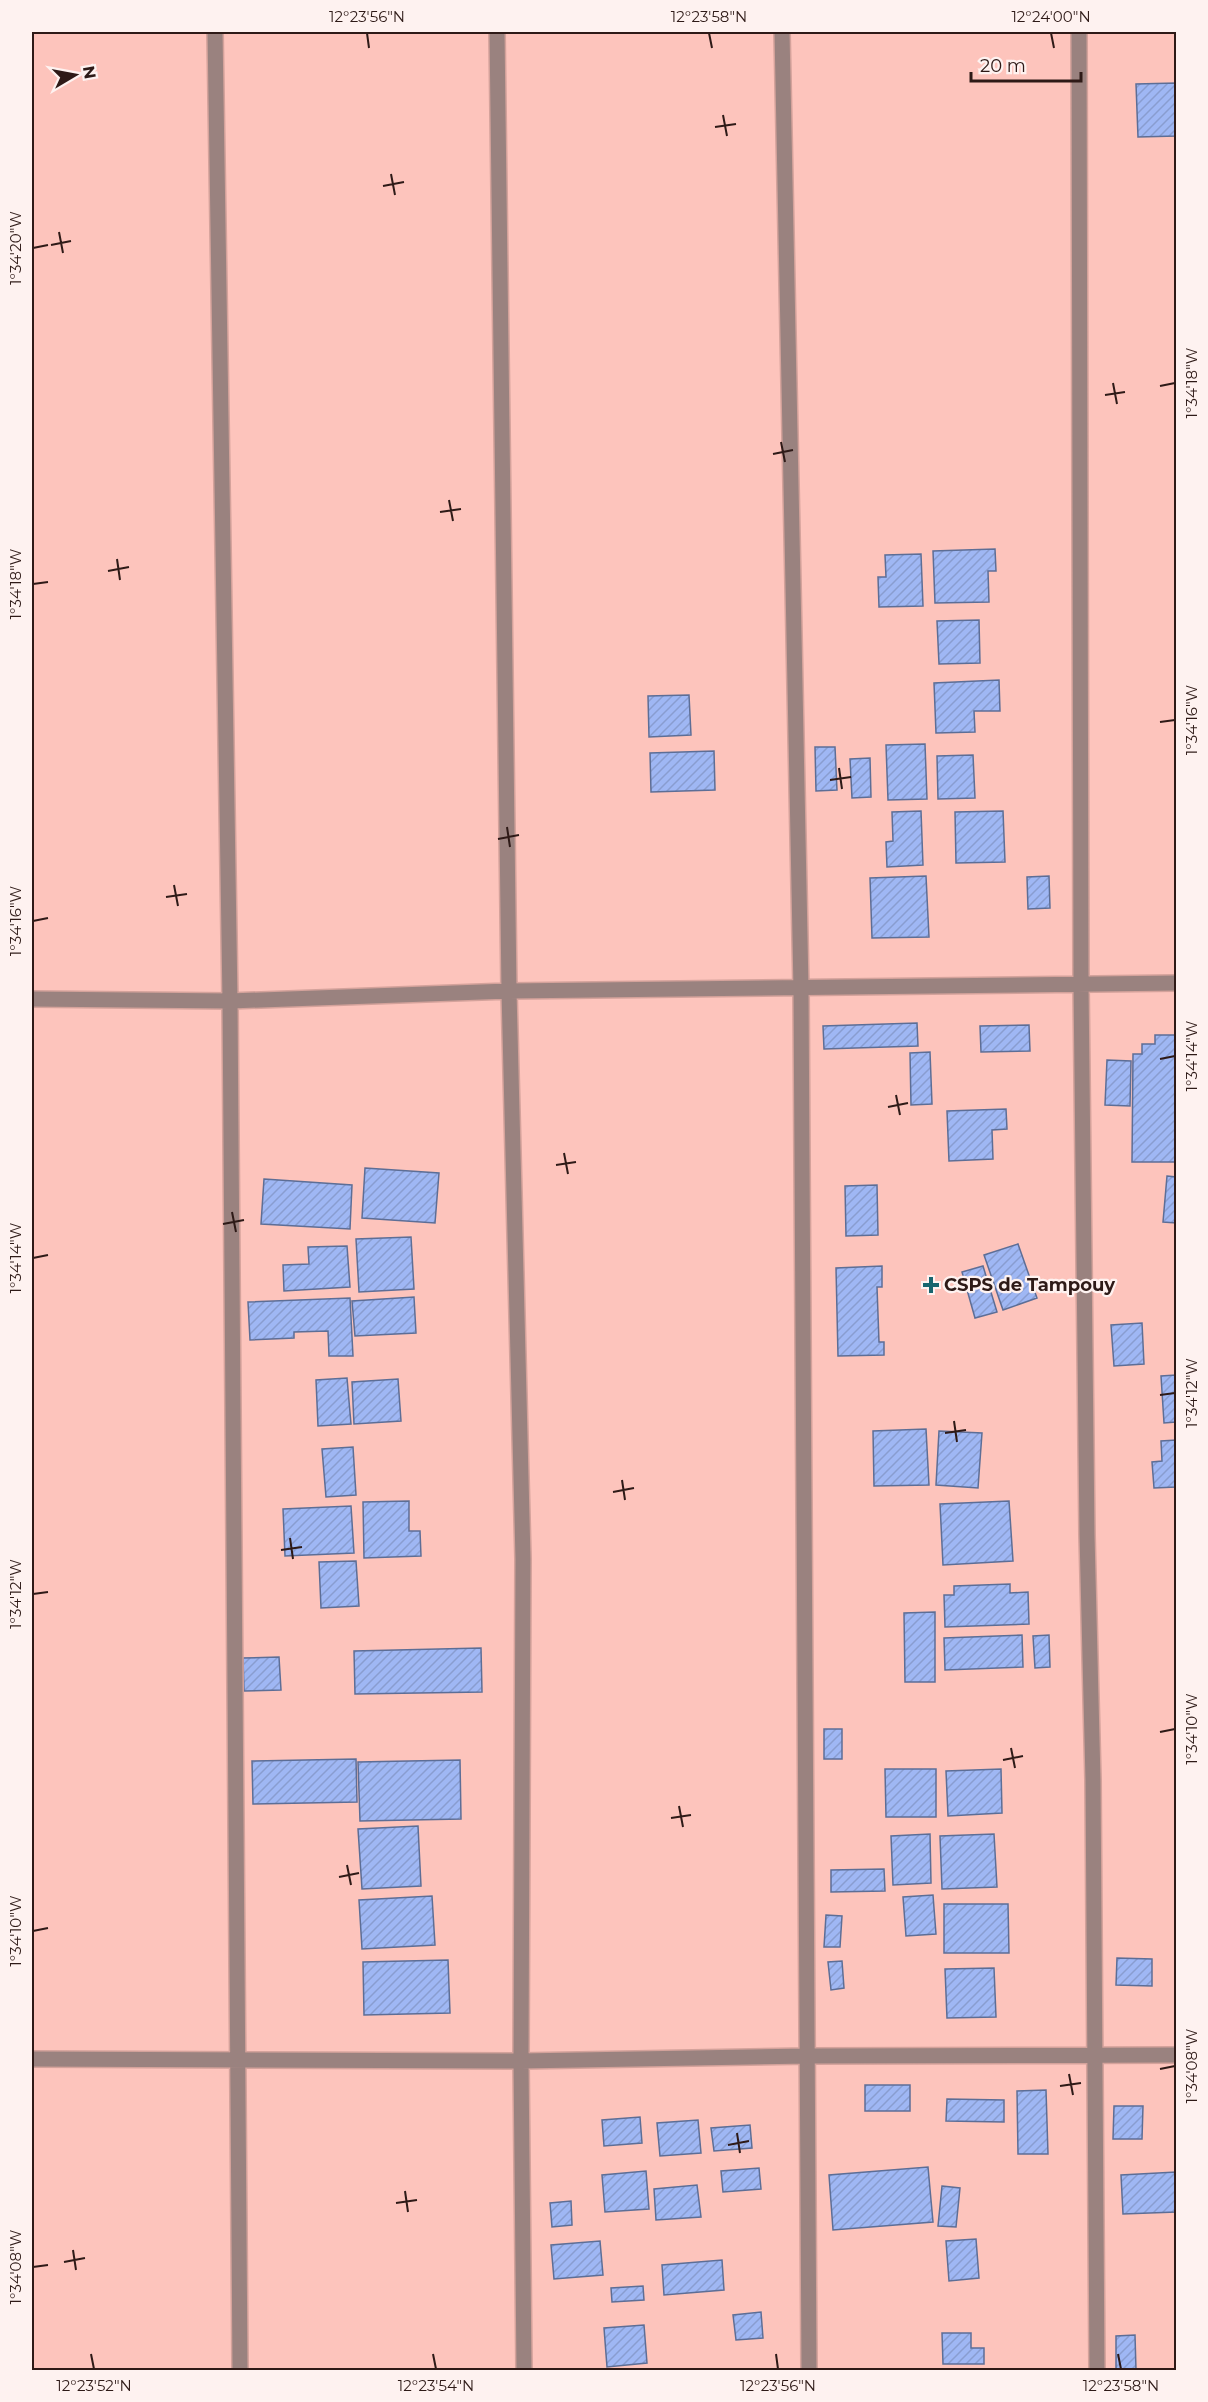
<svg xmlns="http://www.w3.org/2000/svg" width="1208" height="2402" font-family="Montserrat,sans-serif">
	<defs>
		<pattern id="building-hatch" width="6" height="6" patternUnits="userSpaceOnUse" patternTransform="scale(1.5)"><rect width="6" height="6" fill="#9fb7f4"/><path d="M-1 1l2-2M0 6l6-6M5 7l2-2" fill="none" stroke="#899dd0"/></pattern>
	</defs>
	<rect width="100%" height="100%" fill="#fdc4bc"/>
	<!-- building -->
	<path fill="url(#building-hatch)" stroke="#5d6e96" stroke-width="1.5" d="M1176 83V136L1138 137 1136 84Z
		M995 549 996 571H988L989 602 935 603 933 551Z
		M921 554 923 606 879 607 878 577H886L885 555Z
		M979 620 980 663 939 664 937 621Z
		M999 680 1000 711H974L975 732 936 733 934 683Z
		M689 695 691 735 649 737 648 696Z
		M925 744 927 799 888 800 886 745Z
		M815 747H835L837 790 816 791Z
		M714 751 715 790 651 792 650 753Z
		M973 755 975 798 938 799 937 756Z
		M870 758 871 797 852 798 850 759Z
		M921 811 923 865 887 867 886 842 893 841 892 812Z
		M1003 811 1005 862 956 863 955 812Z
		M926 876 929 937 872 938 870 878Z
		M1049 876 1050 908 1028 909 1027 877Z
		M917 1023 918 1046 824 1049 823 1026Z
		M1029 1025 1030 1051 981 1052 980 1026Z
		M1155 1035H1176V1162H1132L1133 1054H1142V1044H1155Z
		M930 1052 932 1104 911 1105 910 1053Z
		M1107 1060 1131 1061 1130 1106 1105 1105Z
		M1006 1109 1007 1129 992 1130 993 1159 949 1161 947 1111Z
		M365 1168 439 1173 435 1223 362 1218Z
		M1167 1176 1176 1177V1223L1163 1222Z
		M264 1179 352 1185 350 1229 261 1224Z
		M877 1185 878 1235 846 1236 845 1186Z
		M411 1237 414 1289 359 1292 356 1239Z
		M1018 1244 1037 1298 1003 1310 984 1255Z
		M347 1246 350 1287 284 1291 283 1265 309 1264 308 1247Z
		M882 1266V1287H877L879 1342H884V1355L838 1356 836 1268Z
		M983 1266 997 1312 975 1318 962 1272Z
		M414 1297 416 1333 355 1336 352 1301Z
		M350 1298 353 1356H329L328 1331 294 1332V1338L250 1340 248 1302Z
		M1142 1323 1144 1364 1114 1366 1111 1325Z
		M1176 1375V1422L1164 1423 1161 1376Z
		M347 1378 351 1424 318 1426 316 1380Z
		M398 1379 401 1421 354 1424 352 1382Z
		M926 1429 929 1485 874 1486 873 1431Z
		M939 1431 982 1433 978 1488 936 1485Z
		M1176 1440V1487L1154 1488 1152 1462 1162 1461 1161 1441Z
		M353 1447 356 1495 326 1497 322 1449Z
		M409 1501V1531H420L421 1556 364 1558 363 1502Z
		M1009 1501 1013 1561 943 1565 940 1504Z
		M351 1506 354 1553 285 1556 283 1509Z
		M356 1561 359 1606 321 1608 319 1562Z
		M1010 1584V1593L1028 1592 1029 1624 945 1627 944 1595H954V1586Z
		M935 1612V1682H905L904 1613Z
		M1022 1635 1023 1667 945 1670 944 1638Z
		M1049 1635 1050 1667 1035 1668 1033 1636Z
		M481 1648 482 1692 355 1694 354 1651Z
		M279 1657 281 1690 244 1691 243 1658Z
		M824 1729H842V1759H824Z
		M356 1759 357 1802 253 1804 252 1761Z
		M460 1760 461 1819 360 1821 358 1762Z
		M885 1769H936V1817H886Z
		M1001 1769 1002 1813 948 1816 946 1771Z
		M418 1826 421 1886 362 1889 358 1829Z
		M930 1834 931 1883 893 1885 891 1836Z
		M994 1834 997 1887 942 1889 940 1836Z
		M884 1869 885 1891 831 1892V1870Z
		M933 1895 936 1934 906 1936 903 1897Z
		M432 1896 435 1945 362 1949 359 1900Z
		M944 1904H1008L1009 1953H944Z
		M826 1915 842 1916 840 1947H824Z
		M1117 1958 1152 1959V1986L1116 1985Z
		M448 1960 450 2013 364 2015 363 1962Z
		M842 1961 844 1988 831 1990 828 1962Z
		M994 1968 996 2017 947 2018 945 1969Z
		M865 2085H910V2111H865Z
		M1046 2090 1048 2154H1018L1017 2091Z
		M947 2099 1004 2100V2122L946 2121Z
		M1114 2106H1143L1142 2139H1113Z
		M640 2117 642 2143 604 2146 602 2120Z
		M698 2120 701 2153 660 2156 657 2123Z
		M750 2125 752 2148 714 2151 711 2128Z
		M928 2167 933 2222 833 2230 829 2175Z
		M759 2168 761 2189 723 2192 721 2171Z
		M646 2171 649 2209 605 2212 602 2175Z
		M1176 2172V2212L1123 2214 1121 2175Z
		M697 2185 701 2217 656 2220 654 2189Z
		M942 2186 960 2188 956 2227 938 2226Z
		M571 2201 572 2225 552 2227 550 2203Z
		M976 2239 979 2278 949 2281 946 2241Z
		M600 2241 603 2275 554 2279 551 2245Z
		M722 2260 724 2290 664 2295 662 2265Z
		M643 2286 644 2300 612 2302 611 2288Z
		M761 2312 763 2338 736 2340 733 2315Z
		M644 2325 647 2363 607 2367 604 2328Z
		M942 2333H971V2348H984V2364H943Z
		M1135 2335 1136 2370H1116V2336Z"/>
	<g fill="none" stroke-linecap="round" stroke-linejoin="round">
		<defs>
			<path id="minor" d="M215 32 230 1001 240 2370
				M497 32 509 991 523 1559 521 2061 524 2370
				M782 32 801 988 809 2370
				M1079 32 1081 984 1087 1535 1093 1780 1097 2370
				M32 999 230 1001 509 991 1176 983
				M32 2059 521 2061 808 2056 1176 2055"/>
		</defs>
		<!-- minor casing -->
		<use href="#minor" stroke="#d4a29b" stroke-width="18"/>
		<!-- minor -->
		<use href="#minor" stroke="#9a827f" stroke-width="15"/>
	</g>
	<!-- ticks -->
	<path fill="none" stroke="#2e1a17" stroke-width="2" d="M367 33 369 48M709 33 712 48M1051 33 1054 48M723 115 727 136M715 127 736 124M391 174 395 195M383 186 404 182M59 232 63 253M51 245 71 241M33 248 48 245M1113 383 1117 404M1160 386 1175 383M1105 395 1125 392M781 442 785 462M773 454 793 450M449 500 453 521M440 512 461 509M117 559 120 580M108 571 129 567M33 584 48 582M1160 722 1175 720M839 768 842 789M830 780 851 777M507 827 510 847M498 839 519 835M174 885 178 906M166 897 187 894M33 921 48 918M1160 1059 1175 1056M896 1095 900 1115M888 1107 908 1103M564 1153 568 1174M556 1165 576 1162M232 1212 236 1232M223 1224 244 1220M33 1258 48 1255M1160 1395 1175 1393M954 1421 957 1442M945 1433 966 1430M622 1480 625 1500M613 1492 634 1488M290 1538 293 1559M281 1550 302 1547M33 1594 48 1592M1160 1732 1175 1729M1011 1748 1015 1768M1003 1760 1023 1756M679 1806 683 1827M671 1818 691 1815M347 1865 351 1885M339 1877 359 1873M33 1931 48 1928M1160 2069 1175 2066M1069 2074 1073 2095M1060 2086 1081 2083M737 2133 740 2153M728 2145 749 2141M405 2191 408 2212M396 2203 417 2200M73 2250 76 2270M64 2262 85 2258M33 2267 48 2265M91 2354 94 2369M433 2354 436 2369M776 2354 778 2369M1118 2354 1121 2369"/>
	<!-- markers -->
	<path fill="#18656e" stroke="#fef2f0" stroke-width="2" d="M928 1276h6v6h6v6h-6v6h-6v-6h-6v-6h6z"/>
	<g text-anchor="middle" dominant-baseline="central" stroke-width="4.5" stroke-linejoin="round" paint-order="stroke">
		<!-- poi labels -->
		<g font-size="18" font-weight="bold" fill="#2e1a17" stroke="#fef2f0" text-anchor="start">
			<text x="944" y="1285">CSPS de Tampouy</text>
		</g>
	</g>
	<!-- border -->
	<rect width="1208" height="2402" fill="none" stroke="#fef2f0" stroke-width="66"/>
	<!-- north arrow -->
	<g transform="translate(75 75) rotate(80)" stroke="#fef2f0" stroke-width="4.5" paint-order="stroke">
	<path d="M0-4.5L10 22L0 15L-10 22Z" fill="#2e1a17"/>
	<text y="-9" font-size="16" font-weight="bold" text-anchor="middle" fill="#2e1a17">N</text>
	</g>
	<!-- scale -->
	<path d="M971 72v9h110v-9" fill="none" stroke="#2e1a17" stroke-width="3"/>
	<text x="980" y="72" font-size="18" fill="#2e1a17" stroke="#fef2f0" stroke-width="4.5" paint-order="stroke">20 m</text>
	<rect x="33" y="33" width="1142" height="2336" fill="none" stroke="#2e1a17" stroke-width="2"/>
	<g font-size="15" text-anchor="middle" fill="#2e1a17">
		<text x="367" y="22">12°23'56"N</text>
		<text x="709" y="22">12°23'58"N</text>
		<text x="1051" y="22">12°24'00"N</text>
		<text transform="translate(16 248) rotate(-90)" y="5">1°34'20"W</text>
		<text transform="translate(1192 383) rotate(-90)" y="5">1°34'18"W</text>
		<text transform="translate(16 584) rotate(-90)" y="5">1°34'18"W</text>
		<text transform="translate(1192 720) rotate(-90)" y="5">1°34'16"W</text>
		<text transform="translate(16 921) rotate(-90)" y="5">1°34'16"W</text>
		<text transform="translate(1192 1056) rotate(-90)" y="5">1°34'14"W</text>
		<text transform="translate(16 1258) rotate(-90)" y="5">1°34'14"W</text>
		<text transform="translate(1192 1393) rotate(-90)" y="5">1°34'12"W</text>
		<text transform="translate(16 1594) rotate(-90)" y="5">1°34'12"W</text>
		<text transform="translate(1192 1729) rotate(-90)" y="5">1°34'10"W</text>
		<text transform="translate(16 1931) rotate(-90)" y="5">1°34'10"W</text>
		<text transform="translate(1192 2066) rotate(-90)" y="5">1°34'08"W</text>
		<text transform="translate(16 2267) rotate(-90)" y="5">1°34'08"W</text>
		<text x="94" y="2391">12°23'52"N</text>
		<text x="436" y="2391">12°23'54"N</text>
		<text x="778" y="2391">12°23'56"N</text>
		<text x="1121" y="2391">12°23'58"N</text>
	</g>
</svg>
